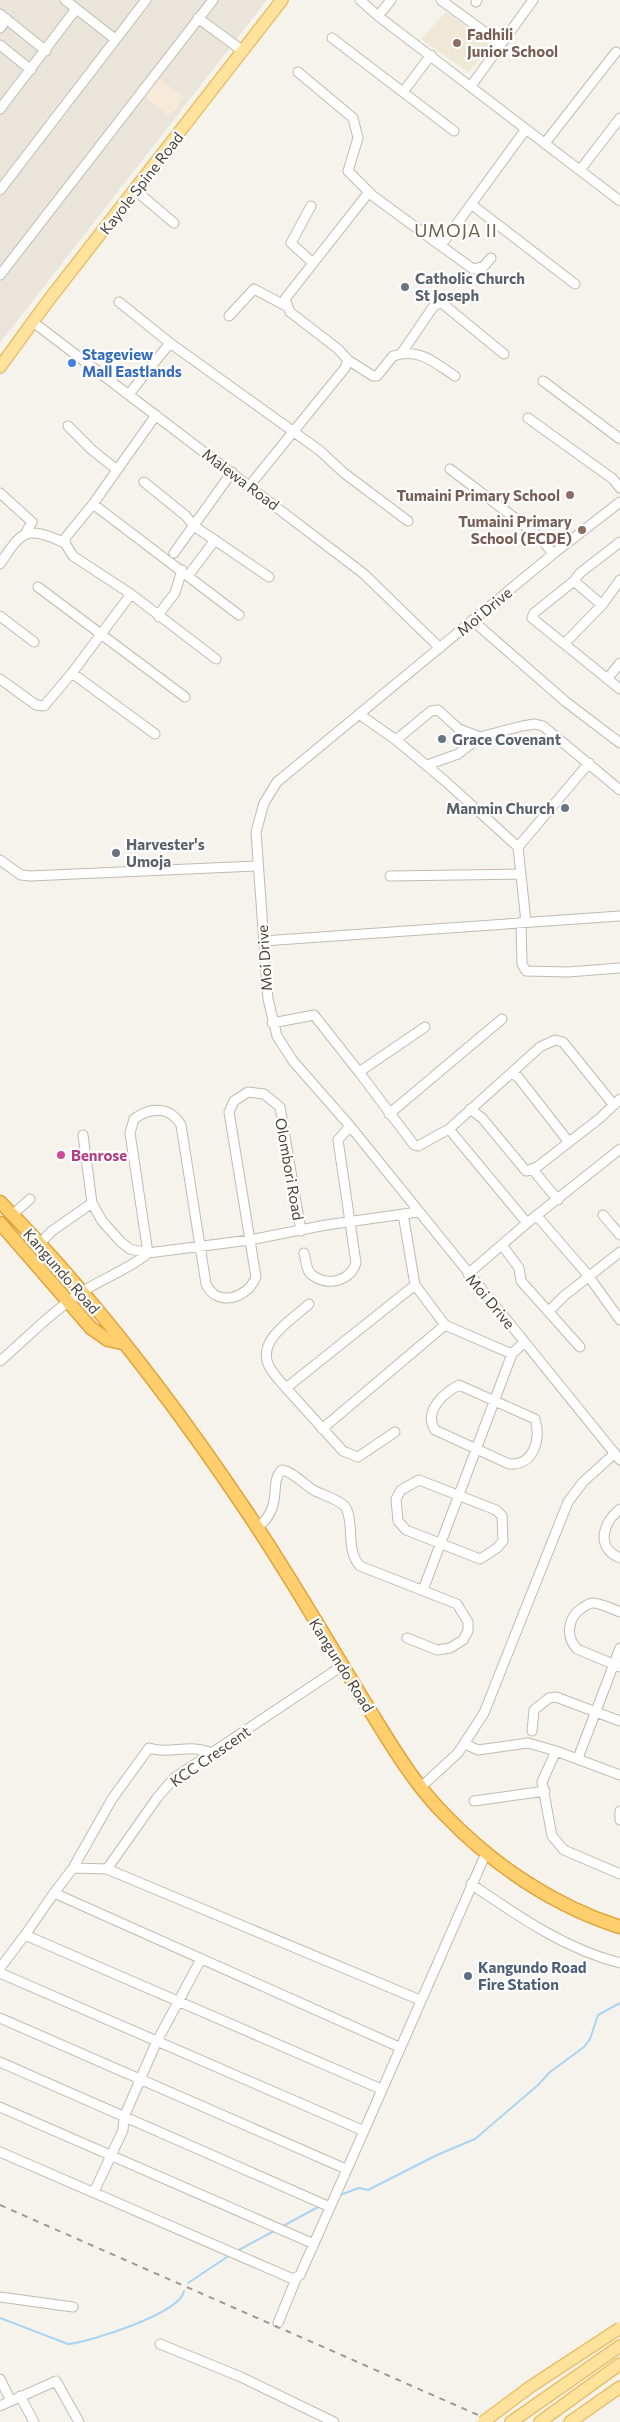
<svg xmlns="http://www.w3.org/2000/svg" width="620" height="2422" font-family="Commissioner,sans-serif">
	<rect width="100%" height="100%" fill="#f6f3ec"/>
	<!-- residential -->
	<path fill="#eae5da" d="M0 0H267L0 343Z"/>
	<!-- commercial -->
	<path fill="#f7ead8" d="M157 77 184 97 170 117 144 96Z"/>
	<!-- education -->
	<path fill="#efe8d6" d="M446 12 492 46 468 72 421 39Z"/>
	<g fill="none" stroke-linecap="round" stroke-linejoin="round">
		<!-- stream -->
		<path stroke="#a9d4f2" stroke-width="2" d="M340 2195 359 2188 368 2190 437 2155 475 2139 538 2085 550 2072 584 2047 590 2039 598 2015 620 2003
			M283 2226 320 2206
			M237 2251 274 2231
			M188 2283 230 2255
			M0 2318 68 2344C90 2342 181 2313 184 2291"/>
		<defs>
			<path id="minor" d="M65 0 115 39
				M360 0 378 16
				M391 0 378 16 620 201
				M441 0 501 44
				M476 2 477 0
				M0 14 46 51
				M198 18 243 51
				M0 28 7 19
				M332 38 454 131
				M0 45 31 70
				M298 72 353 118 358 138 348 171 373 196 437 243 445 240 526 129
				M471 86 533 0
				M403 92 431 55
				M0 109 76 9
				M545 143 616 52
				M580 170 620 118
				M0 190 146 0
				M135 190 174 223
				M369 192 285 299 290 312 338 349 348 360 373 376H377L393 356C419 347 435 363 455 376
				M471 204 575 284
				M311 206 291 243 313 263
				M437 243 473 269 483 267 491 258
				M0 275 213 0
				M119 302 170 343 129 394
				M229 316 254 289 286 306
				M33 322 364 574 440 648
				M170 343 319 450 344 473 408 521
				M401 354 433 307 439 303 443 304 504 354
				M543 381 620 439
				M528 418 613 479 620 488
				M68 426 92 450 116 469
				M450 469 540 537 553 554
				M144 482 186 516 194 526 269 577
				M250 485 345 368 348 360
				M0 493 32 522 25 534
				M620 502 553 554 277 782 264 803 256 832 268 999 277 1036 293 1061 350 1126 620 1460
				M93 504 239 615
				M620 542 580 573 574 581 534 613 532 618 620 689
				M174 553 232 472
				M0 564C23 529 26 526 65 543
				M188 576 215 540
				M574 581 602 605
				M38 587 185 697
				M131 594 216 659
				M0 616 34 642
				M159 617 158 615 175 593 182 570
				M472 620 566 702 620 743
				M565 643 602 605 620 580
				M72 673 155 734
				M608 678 620 663
				M0 679 36 705 44 706 72 673 131 594 73 556 65 543 66 537 93 504 156 415
				M359 714 396 740 445 781 518 847 526 922
				M396 740 431 711 438 710 459 729 480 737 522 726 535 724 543 726 620 790
				M427 765 458 754 480 737
				M518 847 589 763
				M0 860 21 875 30 876 257 866
				M390 876 521 874
				M521 922 522 964 526 971 568 972 620 968
				M263 941 620 916
				M272 1023 314 1015 359 1072
				M425 1027 359 1072 414 1145 418 1146 449 1129 540 1047 555 1040 563 1042 613 1104
				M511 1073 518 1077 568 1141
				M470 1109 482 1118 526 1171 537 1167 600 1118 620 1099
				M389 1114 502 1019
				M449 1129 527 1223
				M83 1135 92 1203 102 1221 121 1242 130 1249 148 1253 250 1240 326 1225 418 1212
				M533 1170 558 1200
				M403 1214 415 1285 445 1325 512 1354 524 1342
				M12 1215 30 1199
				M603 1215 620 1235
				M537 1216 587 1274 620 1320
				M40 1243 52 1231 92 1203
				M502 1245 519 1268 521 1281 580 1347
				M304 1253C306 1260 306 1271 312 1275 328 1287 350 1281 356 1263L338 1140 350 1126
				M468 1274 527 1223 620 1149
				M549 1311 564 1296 620 1252
				M0 1361C26 1339 50 1313 79 1294 102 1278 127 1271 148 1253L130 1133 134 1119C150 1107 170 1106 181 1125L206 1284C217 1308 248 1298 256 1277L229 1112 234 1101 248 1092 264 1094 280 1107 301 1231
				M459 1385 535 1419C541 1439 534 1466 509 1464L435 1430C423 1411 444 1393 459 1385Z
				M286 1388C280 1381 273 1374 269 1366 256 1340 293 1319 309 1304
				M322 1429 445 1325
				M395 1432 358 1457 343 1451 286 1388 415 1285
				M419 1480 496 1510 502 1516 503 1541 497 1548 480 1559 406 1530 398 1521 396 1499 401 1490Z
				M620 1509C603 1522 595 1548 620 1558
				M257 1528C285 1506 268 1482 282 1470 294 1472 304 1485 315 1491 323 1495 344 1501 347 1510 354 1528 346 1551 360 1566L457 1604 468 1622V1631L463 1640 450 1648 437 1650 407 1638
				M423 1590 512 1354
				M620 1612C612 1609 601 1603 593 1603 589 1603 585 1606 582 1608 568 1617 565 1636 577 1649L620 1667
				M532 1731 534 1710 549 1698 556 1697 620 1721
				M465 1744 478 1750 528 1743 556 1751
				M578 1758 620 1648
				M620 1775 556 1751 542 1782 552 1836 564 1850 620 1874
				M421 1787 458 1753 484 1713 568 1502 583 1482 615 1453
				M474 1801 545 1791
				M620 1811V1820
				M73 1868 112 1799 149 1748C170 1755 191 1743 211 1753
				M107 1869 420 2000
				M471 1884C518 1916 565 1949 620 1963
				M54 1893 73 1868 107 1869 157 1798 174 1778 342 1666
				M25 1935 54 1893 399 2047
				M0 1968 25 1935 381 2089
				M0 1973 364 2131 486 1853
				M0 2018 346 2169
				M0 2062 330 2207
				M0 2107 314 2244
				M0 2152 293 2279 300 2275 364 2131
				M94 2192 123 2130 124 2117 156 2043 201 1959
				M0 2297 73 2307
				M278 2323 296 2279
				M160 2344 241 2377 334 2422
				M0 2379 11 2401
				M20 2396 34 2422
				M0 2406 56 2381 79 2422"/>
			<path id="major" d="M0 367 48 301 282 0
				M511 2422 620 2346
				M540 2422 620 2364
				M570 2422 620 2387"/>
			<path id="highway" d="M0 1202C91 1294 171 1399 243 1506 288 1572 327 1641 369 1709 392 1746 414 1784 445 1815 493 1865 554 1906 620 1927
				M0 1223 91 1328 108 1340 122 1343"/>
		</defs>
		<!-- minor casing -->
		<use href="#minor" stroke="#c2bbae" stroke-width="11"/>
		<!-- major casing -->
		<use href="#major" stroke="#e6c16a" stroke-width="14"/>
		<!-- highway casing -->
		<use href="#highway" stroke="#e0a43c" stroke-width="15"/>
		<!-- minor -->
		<use href="#minor" stroke="#fff" stroke-width="9"/>
		<!-- major -->
		<use href="#major" stroke="#ffe39c" stroke-width="11"/>
		<!-- highway -->
		<use href="#highway" stroke="#ffcf6e" stroke-width="12"/>
		<!-- rail -->
		<path stroke="#9a9a9a" stroke-width="2" stroke-dasharray="6 6" stroke-linecap="butt" d="M0 2205 494 2422"/>
		<defs>
			<path id="major-bridge" d="M483 2422 530 2387 620 2328"/>
		</defs>
		<!-- major-bridge casing -->
		<use href="#major-bridge" stroke="#e6c16a" stroke-width="14" stroke-linecap="butt"/>
		<!-- major-bridge -->
		<use href="#major-bridge" stroke="#ffe39c" stroke-width="11"/>
	</g>
	<!-- markers -->
	<g fill="#8d6e63" stroke="#fff" stroke-width="2">
		<circle cx="457" cy="43" r="5"/>
		<circle cx="570" cy="495" r="5"/>
		<circle cx="582" cy="530" r="5"/>
	</g>
	<g fill="#6b7280" stroke="#fff" stroke-width="2">
		<circle cx="405" cy="287" r="5"/>
		<circle cx="442" cy="739" r="5"/>
		<circle cx="565" cy="808" r="5"/>
		<circle cx="116" cy="853" r="5"/>
	</g>
	<circle fill="#3f7fe0" stroke="#fff" stroke-width="2" cx="72" cy="363" r="5"/>
	<circle fill="#d1479c" stroke="#fff" stroke-width="2" cx="61" cy="1155" r="5"/>
	<circle fill="#5c6f8a" stroke="#fff" stroke-width="2" cx="468" cy="1976" r="5"/>
	<g text-anchor="middle" dominant-baseline="central" stroke-width="4.5" stroke-linejoin="round" paint-order="stroke">
		<!-- education labels -->
		<g font-size="15" font-weight="bold" fill="#785e54" stroke="#fff" text-anchor="end">
			<text x="467" y="34" text-anchor="start">Fadhili<tspan x="467" dy="17">Junior School</tspan></text>
			<text x="560" y="495">Tumaini Primary School</text>
			<text x="572" y="521">Tumaini Primary<tspan x="572" dy="17">School (ECDE)</tspan></text>
		</g>
		<!-- street labels -->
		<g font-size="15" fill="#4b4439" stroke="#fff">
			<text transform="translate(141 183) rotate(-52)">Kayole Spine Road</text>
			<text transform="translate(241 479) rotate(37)">Malewa Road</text>
			<text transform="translate(484 611) rotate(-40)">Moi Drive</text>
			<text transform="translate(264 958) rotate(-94)">Moi Drive</text>
			<text transform="translate(290 1169) rotate(80)">Olombori Road</text>
			<text transform="translate(62 1271) rotate(49)">Kangundo Road</text>
			<text transform="translate(491 1301) rotate(50)">Moi Drive</text>
			<text transform="translate(342 1665) rotate(58)">Kangundo Road</text>
			<text transform="translate(210 1756) rotate(-35)">KCC Crescent</text>
		</g>
		<!-- worship labels -->
		<g font-size="15" font-weight="bold" fill="#5b616d" stroke="#fff" text-anchor="start">
			<text x="415" y="278">Catholic Church<tspan x="415" dy="17">St Joseph</tspan></text>
			<text x="452" y="739">Grace Covenant</text>
			<text x="555" y="808" text-anchor="end">Manmin Church</text>
			<text x="126" y="844">Harvester's<tspan x="126" dy="17">Umoja</tspan></text>
		</g>
		<!-- shop labels -->
		<g font-size="15" font-weight="bold" fill="#366cbe" stroke="#fff" text-anchor="start">
			<text x="82" y="354">Stageview<tspan x="82" dy="17">Mall Eastlands</tspan></text>
		</g>
		<!-- hotel labels -->
		<g font-size="15" font-weight="bold" fill="#b23c85" stroke="#fff" text-anchor="start">
			<text x="71" y="1155">Benrose</text>
		</g>
		<!-- service labels -->
		<g font-size="15" font-weight="bold" fill="#4e5e75" stroke="#fff" text-anchor="start">
			<text x="478" y="1967">Kangundo Road<tspan x="478" dy="17">Fire Station</tspan></text>
		</g>
		<!-- quarter labels -->
		<g font-size="18" letter-spacing="1" fill="#6e6250" stroke="#fff">
			<text x="456" y="230">UMOJA II</text>
		</g>
	</g>
</svg>
